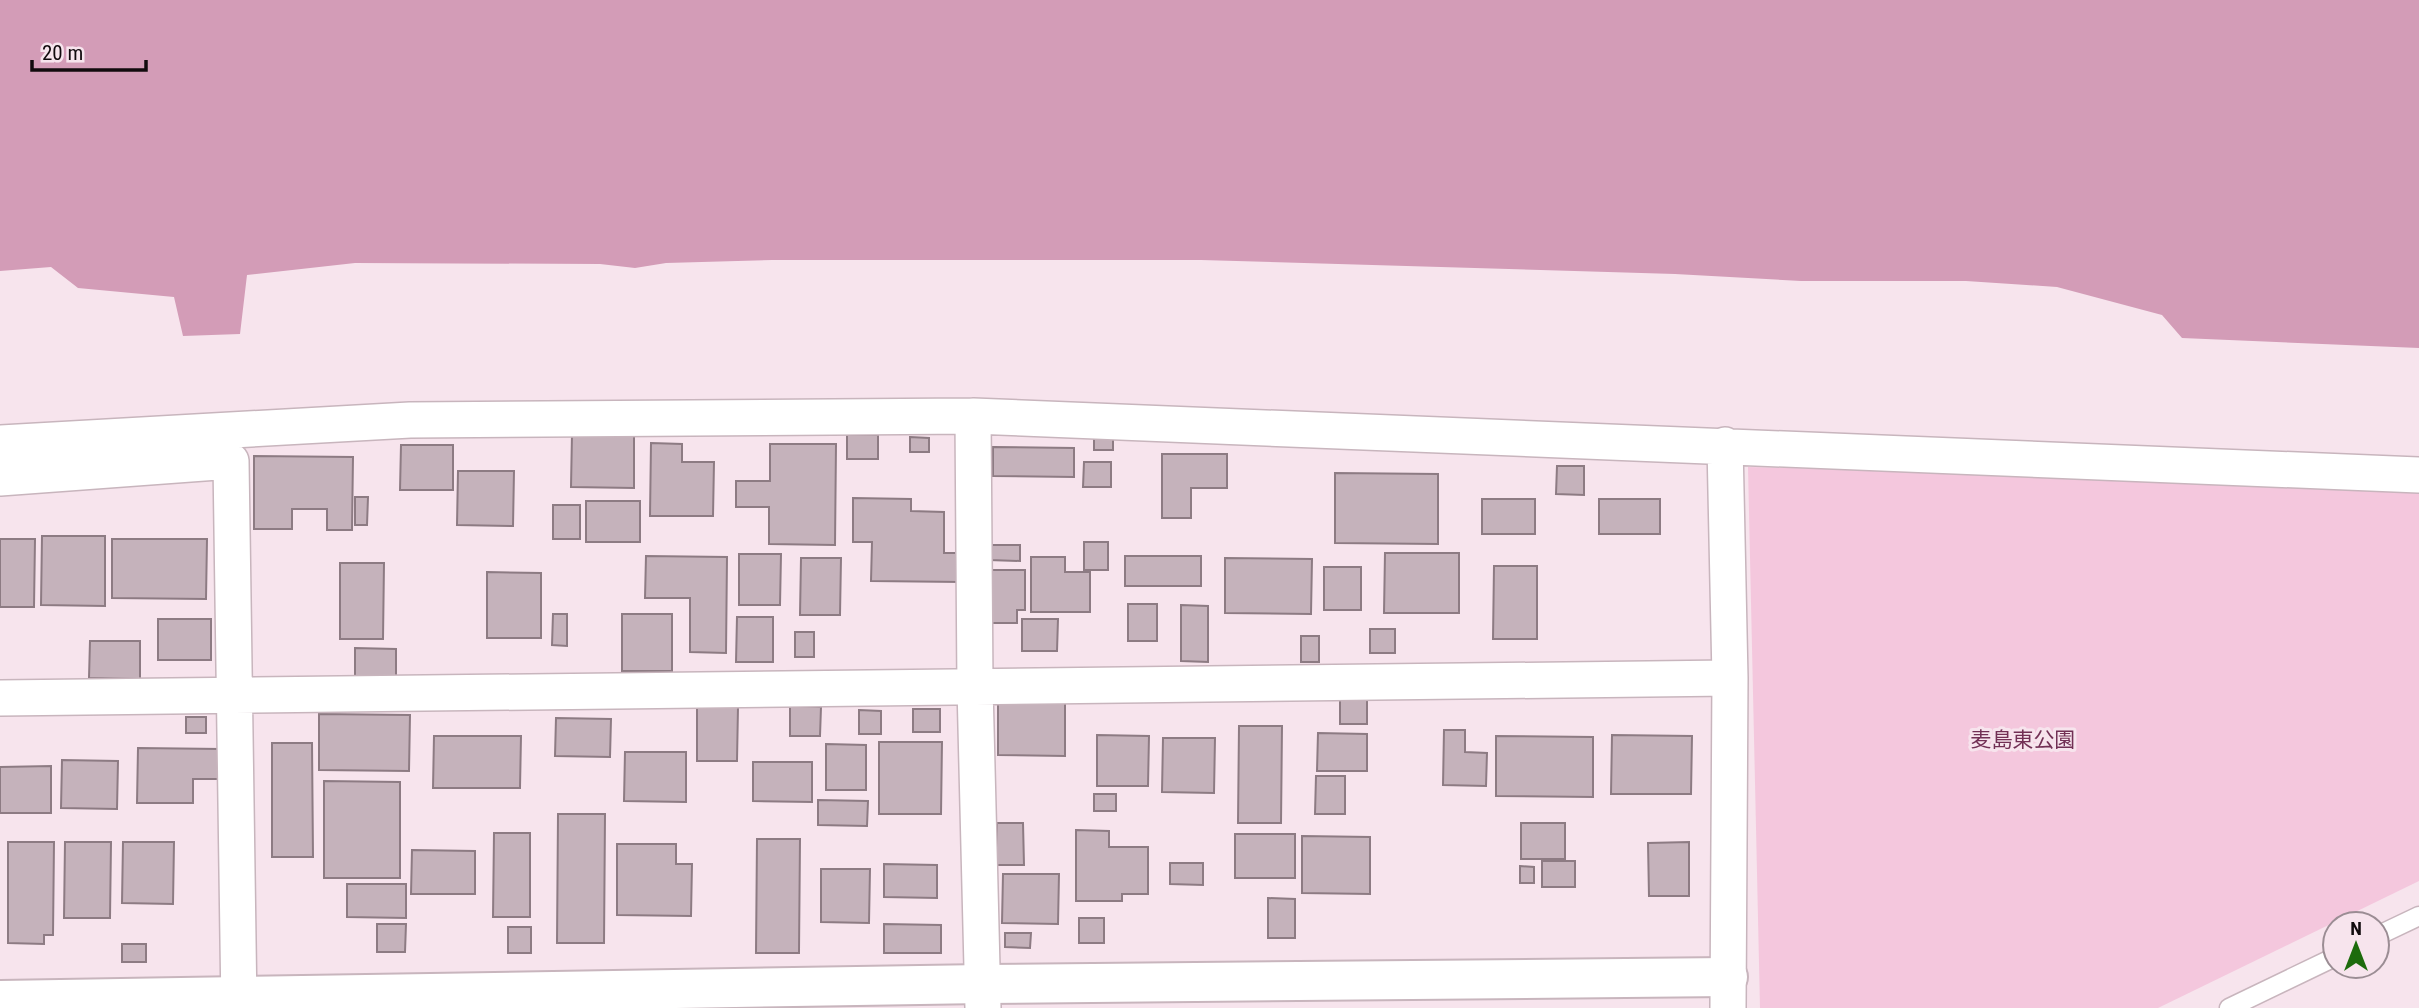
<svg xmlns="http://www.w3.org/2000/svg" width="2419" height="1008" font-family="'Roboto Condensed','Noto Sans JP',sans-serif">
	<rect width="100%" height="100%" fill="#f7e4ed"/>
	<!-- green -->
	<path fill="#f4c7dd" d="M1748 467 2297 480 2419 489V881L2158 1008H1760Z"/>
	<!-- water -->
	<path fill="#d39cb7" d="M0 0H2419V348L2182 338 2162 315 2057 287 1966 281H1801L1675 274 1201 260H772L666 263 635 268 600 264 355 263 247 275 240 334 183 336 174 297 78 288 51 267 0 271Z"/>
	<!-- building -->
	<path fill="#c5b2bb" stroke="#8d7b83" stroke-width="2" d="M572 434 634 435V488L571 487Z
		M847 435H878V459H847Z
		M1094 436H1113V450H1094Z
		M910 437 929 438V452H910Z
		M651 443 682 444V462H714L713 516H650Z
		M770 444H836L835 545 769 544V507H736V481H770Z
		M401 445H453V490H400Z
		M993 447 1074 448V477L993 476Z
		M1162 454H1227V488H1191V518H1162Z
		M254 456 353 457 352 530H327V509H292V529H254Z
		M1084 462H1111V487H1083Z
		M1557 466H1584V495L1556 494Z
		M458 471H514L513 526 457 525Z
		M1335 473 1438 474V544L1335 543Z
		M355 497H368L367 525H355Z
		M853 498 911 499V511L944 512V553H961V582L871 581 872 542H853Z
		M1482 499H1535V534H1482Z
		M1599 499H1660V534H1599Z
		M586 501H640V542H586Z
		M553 505H580V539H553Z
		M42 536H105V606L41 605Z
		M0 539H35L34 607H0Z
		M112 539H207L206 599 112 598Z
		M1084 542H1108V570H1084Z
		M989 545H1020V561L989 560Z
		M1385 553H1459V613H1384Z
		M739 554H781L780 605H739Z
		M646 556 727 557 726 653 690 652V598H645Z
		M1125 556H1201V586H1125Z
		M1031 557H1065V572H1090V612H1031Z
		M801 558H841L840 615H800Z
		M1225 558 1312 559 1311 614 1225 613Z
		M340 563H384L383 639H340Z
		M1494 566H1537V639H1493Z
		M1324 567H1361V610H1324Z
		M992 570H1025V610H1017V623H991Z
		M487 572 541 573V638H487Z
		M1128 604H1157V641H1128Z
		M1181 605 1208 606V662L1181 661Z
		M553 614H567V646L552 645Z
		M622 614H672V671H622Z
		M737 617H773V662H736Z
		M158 619H211V660H158Z
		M1022 619H1058L1057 651H1022Z
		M1370 629H1395V653H1370Z
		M795 632H814V657H795Z
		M1301 636H1319V662H1301Z
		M90 641H140V679L89 678Z
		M355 648 396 649V682H355Z
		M1340 697H1367V724H1340Z
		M998 699 1065 700V756L998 755Z
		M790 706 821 707 820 736H790Z
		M697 707H738L737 761H697Z
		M913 709H940V732H913Z
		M859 710 881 711V734H859Z
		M319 714 410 715 409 771 319 770Z
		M186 717H206V733H186Z
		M556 718 611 719 610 757 555 756Z
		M1239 726H1282L1281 823H1238Z
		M1444 730H1465V752L1487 753 1486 786 1443 785Z
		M1318 733 1367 734V771H1317Z
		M1097 735 1149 736 1148 786H1097Z
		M1612 735 1692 736 1691 794H1611Z
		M434 736H521L520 788H433Z
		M1496 736 1593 737V797L1496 796Z
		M1163 738H1215L1214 793 1162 792Z
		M879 742H942L941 814H879Z
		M272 743H312L313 857H272Z
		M826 744 866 745V790H826Z
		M138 748 221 749V779H193V803H137Z
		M625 752H686V802L624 801Z
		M62 760 118 761 117 809 61 808Z
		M753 762H812V802L753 801Z
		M51 766V813H0V767Z
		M1316 776H1345V814H1315Z
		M324 781 400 782V878H324Z
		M1094 794H1116V811H1094Z
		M818 800 868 801 867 826 818 825Z
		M558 814H605L604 943H557Z
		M997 823H1023L1024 865H997Z
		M1521 823H1565V859H1521Z
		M1076 830 1109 831V847H1148V894H1122V901H1076Z
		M494 833H530V917H493Z
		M1235 834H1295V878H1235Z
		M1302 836 1370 837V894L1302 893Z
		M757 839H800L799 953H756Z
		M8 842H54L53 935H44V944L8 943Z
		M65 842H111L110 918H64Z
		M123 842H174L173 904 122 903Z
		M1689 842V896H1649L1648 843Z
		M617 844H676V864H692L691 916 617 915Z
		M412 850 475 851V894H411Z
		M1542 861H1575V887H1542Z
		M1170 863H1203V885L1170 884Z
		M884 864 937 865V898L884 897Z
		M1520 866 1534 867V883H1520Z
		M821 869H870L869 923 821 922Z
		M1003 874H1059L1058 924 1002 923Z
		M347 884H406V918L347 917Z
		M1268 898 1295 899V938H1268Z
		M1079 918H1104V943H1079Z
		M377 924H406L405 952H377Z
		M884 924 941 925V953H884Z
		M508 927H531V953H508Z
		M1005 933H1031L1030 948 1005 947Z
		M122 944H146V962H122Z"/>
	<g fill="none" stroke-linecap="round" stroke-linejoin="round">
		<defs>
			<path id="lane" d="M2377 936 2419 916
				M2229 1008 2335 957"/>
			<path id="street" d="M973 416 975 687 983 1008
				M0 443 410 420 973 416 2419 475
				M1725 445 1730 678 1728 1008
				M0 478 231 461 239 1008
				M0 698 1730 678"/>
			<path id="secondary" d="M0 1000 983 984 1728 977"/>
		</defs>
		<!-- lane casing -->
		<use href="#lane" stroke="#c8b5bd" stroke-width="21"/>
		<!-- street casing -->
		<use href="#street" stroke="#c8b5bd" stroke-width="38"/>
		<!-- secondary casing -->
		<use href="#secondary" stroke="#c8b5bd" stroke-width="42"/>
		<!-- lane -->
		<use href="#lane" stroke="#fff" stroke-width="18"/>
		<!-- street -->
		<use href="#street" stroke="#fff" stroke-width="35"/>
		<!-- secondary -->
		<use href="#secondary" stroke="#fff" stroke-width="38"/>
	</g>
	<g text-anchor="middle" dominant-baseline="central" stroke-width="6" stroke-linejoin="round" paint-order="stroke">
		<!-- park labels -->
		<g font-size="21" fill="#723055" stroke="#f7e4ed">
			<text x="2023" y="740">麦島東公園</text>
		</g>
	</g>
	<!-- north arrow -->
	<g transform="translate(2356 945)"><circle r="33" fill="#f7e4ed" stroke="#9b8d94" stroke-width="2"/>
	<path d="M0-5L12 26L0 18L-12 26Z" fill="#1d6b0c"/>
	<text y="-10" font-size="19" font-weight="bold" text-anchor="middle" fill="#120b0e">N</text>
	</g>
	<!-- scale -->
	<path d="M32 60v10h114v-10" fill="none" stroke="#120b0e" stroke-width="3.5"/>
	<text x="42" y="60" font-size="21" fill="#120b0e" stroke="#f7e4ed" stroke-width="5" paint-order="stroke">20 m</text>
</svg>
